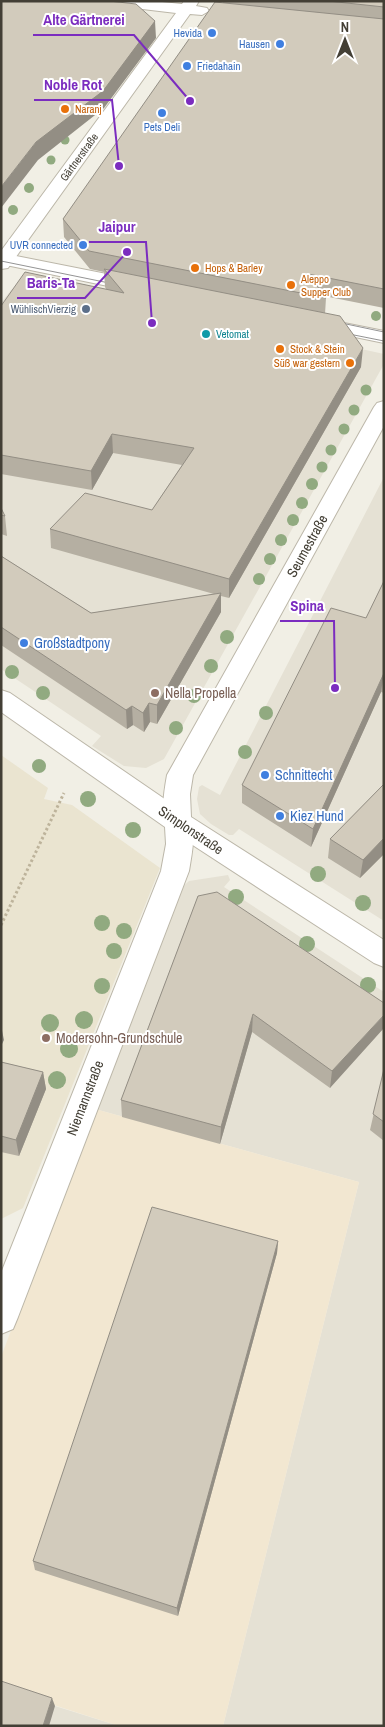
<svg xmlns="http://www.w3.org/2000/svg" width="385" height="1727" font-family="'Archivo Narrow',sans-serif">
	<rect width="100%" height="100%" fill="#f1efe5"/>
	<!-- residential -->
	<path fill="#e5e1d4" d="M20 284 178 309 384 354V364L164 759 146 768 124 766 92 746 101 736 1 669V303L11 290Z
		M384 477V921L239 829 233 835H229L211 824 200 814 197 799 199 787 202 785 220 795Z
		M228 875 230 880 224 887 384 992V1726H223L359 1182 95 1109 179 890 189 881Z
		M1 1688 55 1706 119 1726H1Z"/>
	<!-- commercial -->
	<path fill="#f2e7d1" d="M95 1109 359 1182 223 1726H119L1 1688V1357Z"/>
	<!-- education -->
	<path fill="#eae4d0" d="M1 755 48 788 44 799 72 805 160 868 23 1208 1 1219Z"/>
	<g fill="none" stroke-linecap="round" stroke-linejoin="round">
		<defs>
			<path id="pedestrian" d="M1 690 10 693 188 815C197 832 192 852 189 871L18 1317 13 1329 1 1334V1273L161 871 166 844 165 827 1 712Z"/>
			<path id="minor" d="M102 1H152L182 4 184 1H199L196 6 207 8 209 11 202 15 190 14 8 268 1 269V251L176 13 109 5Z
				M384 401V426L193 775 190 794 191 817 384 940V967L374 963 168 829C160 814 164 792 167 775L374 407 377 403Z"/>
			<path id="tertiary" d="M1 253 142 281 149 283 151 287 149 291 142 293 1 264Z
				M314 317 384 331V343L307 327 304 323 307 319Z"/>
		</defs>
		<!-- pedestrian casing -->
		<use href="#pedestrian" stroke="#bcb7a9" stroke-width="2"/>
		<!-- minor casing -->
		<use href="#minor" stroke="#bcb7a9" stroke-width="2"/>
		<!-- tertiary casing -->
		<use href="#tertiary" stroke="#bcb7a9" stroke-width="2"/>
		<!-- path -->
		<path stroke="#bdb39b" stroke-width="3" stroke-dasharray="2.5 2.5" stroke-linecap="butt" d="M1 925 64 793"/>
		<!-- pedestrian -->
		<use href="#pedestrian" fill="#fff" fill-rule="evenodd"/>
		<!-- minor -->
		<use href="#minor" fill="#fff" fill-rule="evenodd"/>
		<!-- tertiary -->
		<use href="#tertiary" fill="#fff" fill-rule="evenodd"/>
		<!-- tram -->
		<path stroke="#949494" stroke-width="1" d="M1 261 119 285
			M332 321 384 332
			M339 332 384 341"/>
	</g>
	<!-- trees -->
	<g fill="#91aa80">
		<circle cx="65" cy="140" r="4.5"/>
		<circle cx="51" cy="160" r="4.5"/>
		<circle cx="29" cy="188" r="5"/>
		<circle cx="13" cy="210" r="5"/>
		<circle cx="376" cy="316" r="5"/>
		<circle cx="366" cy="390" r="5.5"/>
		<circle cx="354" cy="410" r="5.5"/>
		<circle cx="344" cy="429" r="5.5"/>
		<circle cx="331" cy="450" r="5.5"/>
		<circle cx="322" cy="467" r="5.5"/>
		<circle cx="312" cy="484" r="6"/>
		<circle cx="302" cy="503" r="6"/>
		<circle cx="293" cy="520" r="6"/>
		<circle cx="281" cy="540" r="6"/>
		<circle cx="270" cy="559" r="6"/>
		<circle cx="259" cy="579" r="6"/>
		<circle cx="227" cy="637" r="7"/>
		<circle cx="211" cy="666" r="7"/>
		<circle cx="12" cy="672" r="7"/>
		<circle cx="43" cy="693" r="7"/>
		<circle cx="194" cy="696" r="7"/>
		<circle cx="266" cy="713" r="7"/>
		<circle cx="176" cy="728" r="7"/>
		<circle cx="245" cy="752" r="7"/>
		<circle cx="39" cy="766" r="7"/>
		<circle cx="88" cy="799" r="8"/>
		<circle cx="133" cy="830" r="8"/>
		<circle cx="318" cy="874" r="8"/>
		<circle cx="236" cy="897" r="8"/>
		<circle cx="363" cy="903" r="8"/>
		<circle cx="102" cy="923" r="8"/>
		<circle cx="124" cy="931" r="8"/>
		<circle cx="307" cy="944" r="8"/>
		<circle cx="114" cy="951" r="8"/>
		<circle cx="368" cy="985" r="8"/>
		<circle cx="102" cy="986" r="8"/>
		<circle cx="84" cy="1020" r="9"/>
		<circle cx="50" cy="1023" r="9"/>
		<circle cx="69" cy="1049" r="9"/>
		<circle cx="57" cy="1080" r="9"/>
	</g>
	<!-- wall -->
	<path fill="#b5afa2" d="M223 1H384V308L324 296 326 298 325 314 361 367 229 598 221 596V612L157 724 150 722 144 732 133 725 127 729 1 645V556L91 613 214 594 51 548 50 529 152 510 182 465 113 453 92 490 1 474V306L106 289 105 287 104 272 90 269 64 237 63 219 223 3Z
		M1 508 5 516 7 536 1 534Z
		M384 581V693L381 692 311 847 242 803V785L366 618Z
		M384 784V854L360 878 328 858 330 839Z
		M198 896 384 1003 330 1088 252 1032 220 1144 122 1117 121 1100Z
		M1 1062 43 1072 46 1089 19 1156 1 1152Z
		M384 1069V1141L370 1130Z
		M278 1241 277 1253 178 1616 35 1570 33 1561Z"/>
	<!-- shaded-wall -->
	<path fill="#938e84" d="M155 21 156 38 104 108 38 160 1 208V187L36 142Z
		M363 348 361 367 229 598V579Z
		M112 434 113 453 92 490 91 471Z
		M221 593V612L157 724V705Z
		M384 673 381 692 311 847 313 829Z
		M149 703 150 722 144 732 143 713Z
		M132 706 133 725 127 729 126 710Z
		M384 838V854L360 878 363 860Z
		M253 1014 252 1032 220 1144 221 1127Z
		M384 1015V1028L330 1088 332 1071Z
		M1 1026 4 1040 1 1046Z
		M43 1072 46 1089 19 1156 16 1140Z
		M278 1241 277 1253 178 1616 177 1608Z
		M52 1698 55 1706 49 1726H43Z"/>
	<!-- building -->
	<path fill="#d2cbbc" stroke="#938e84" d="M1 1H109L136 4 155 21 103 91 36 142 1 187Z
		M328 1H384V7Z
		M215 2 384 19V289L308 274 326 298 89 251 63 219Z
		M104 269 340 316 363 348 229 579 50 529 85 493 152 510 194 448 112 434 91 471 1 455V306L25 272 124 293Z
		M1 508 5 516 1 515Z
		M1 556 91 613 221 593 157 705 149 703 143 713 132 706 126 710 1 627Z
		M384 581V673L313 829 242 785 331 608 366 618Z
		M384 784V838L363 860 330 839Z
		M217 892 384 1003V1015L332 1071 253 1014 221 1127 121 1100 198 896Z
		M1 1062 43 1072 16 1140 1 1136Z
		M384 1069V1122L373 1114Z
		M152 1207 278 1241 177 1608 33 1561Z
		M1 1681 52 1698 43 1726H1Z"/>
	<!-- markers -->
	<g fill="#3f7fe0" stroke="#fff" stroke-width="2">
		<circle cx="212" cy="33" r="5"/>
		<circle cx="280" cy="44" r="5"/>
		<circle cx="187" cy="66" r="5"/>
		<circle cx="162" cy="113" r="5"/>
		<circle cx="83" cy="245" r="5"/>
		<circle cx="24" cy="643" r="5"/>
		<circle cx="265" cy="775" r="5"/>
		<circle cx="280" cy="816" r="5"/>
	</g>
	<g fill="#e8710a" stroke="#fff" stroke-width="2">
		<circle cx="65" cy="109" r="5"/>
		<circle cx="195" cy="268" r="5"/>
		<circle cx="291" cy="285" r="5"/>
		<circle cx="280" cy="349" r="5"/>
		<circle cx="350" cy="363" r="5"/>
	</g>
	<circle fill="#5c6f8a" stroke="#fff" stroke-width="2" cx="86" cy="309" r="5"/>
	<circle fill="#0f9aa8" stroke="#fff" stroke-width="2" cx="206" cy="334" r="5"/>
	<g fill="#8d6e63" stroke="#fff" stroke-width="2">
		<circle cx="155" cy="693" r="5"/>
		<circle cx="46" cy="1038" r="5"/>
	</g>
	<g text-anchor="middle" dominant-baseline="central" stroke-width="4" stroke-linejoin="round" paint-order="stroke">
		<!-- far-shop labels -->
		<g font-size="11" fill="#366cbe" stroke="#fff" text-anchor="end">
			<text x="202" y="33">Hevida</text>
			<text x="270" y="44">Hausen</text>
			<text x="197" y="66" text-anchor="start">Friedahain</text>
			<text x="162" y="127" text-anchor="middle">Pets Deli</text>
			<text x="73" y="245">UVR connected</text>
		</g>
		<!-- far-food labels -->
		<g font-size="11" fill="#c56008" stroke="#fff" text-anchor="start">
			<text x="75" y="109">Naranj</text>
			<text x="205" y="268">Hops &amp; Barley</text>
			<text x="301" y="279">Aleppo<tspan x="301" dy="13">Supper Club</tspan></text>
			<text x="290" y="349">Stock &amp; Stein</text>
			<text x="340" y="363" text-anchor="end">Süß war gestern</text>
		</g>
		<!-- far-street labels -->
		<g font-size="11" fill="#433f35" stroke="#fff">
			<text transform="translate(79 157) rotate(-54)">Gärtnerstraße</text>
		</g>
		<!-- far-service labels -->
		<g font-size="11" fill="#4e5e75" stroke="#fff" text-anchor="end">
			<text x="76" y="309">WühlischVierzig</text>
		</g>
		<!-- far-culture labels -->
		<g font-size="11" fill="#0d838f" stroke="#fff" text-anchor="start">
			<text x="216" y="334">Vetomat</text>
		</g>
		<!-- street labels -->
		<g font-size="14" fill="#433f35" stroke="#fff">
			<text transform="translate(307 546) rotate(-61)">Seumestraße</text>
			<text transform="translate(191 830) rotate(34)">Simplonstraße</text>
			<text transform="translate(85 1098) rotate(-69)">Niemannstraße</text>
		</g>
		<!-- shop labels -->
		<g font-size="14" fill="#366cbe" stroke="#fff" text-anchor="start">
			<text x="34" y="643">Großstadtpony</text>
			<text x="275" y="775">Schnittecht</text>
			<text x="290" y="816">Kiez Hund</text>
		</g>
		<!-- education labels -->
		<g font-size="14" fill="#785e54" stroke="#fff" text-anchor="start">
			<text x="165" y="693">Nella Propella</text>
			<text x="56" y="1038">Modersohn-Grundschule</text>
		</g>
	</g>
	<!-- callouts -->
	<path fill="none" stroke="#7b2cbf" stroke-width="2" d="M190 101L134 35H33M119 166L112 100H34M152 323L146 242H89M127 252L85 298H17M335 688L334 621H280"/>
	<g fill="#7b2cbf" stroke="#fff" stroke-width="2">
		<circle cx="190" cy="101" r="5"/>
		<circle cx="119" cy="166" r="5"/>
		<circle cx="152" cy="323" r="5"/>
		<circle cx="127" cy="252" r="5"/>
		<circle cx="335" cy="688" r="5"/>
	</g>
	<g font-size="15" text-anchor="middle" font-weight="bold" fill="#7b2cbf" stroke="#fff" stroke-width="4" stroke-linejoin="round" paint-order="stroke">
		<text x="84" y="25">Alte Gärtnerei</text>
		<text x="73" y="90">Noble Rot</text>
		<text x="117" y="232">Jaipur</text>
		<text x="51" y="288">Baris-Ta</text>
		<text x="307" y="611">Spina</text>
	</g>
	<!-- border -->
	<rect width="385" height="1727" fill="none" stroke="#433f35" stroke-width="5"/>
	<!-- north arrow -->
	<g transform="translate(345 40)" stroke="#ffffff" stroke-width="4" paint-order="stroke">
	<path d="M0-4L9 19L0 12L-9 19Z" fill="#433f35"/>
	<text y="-8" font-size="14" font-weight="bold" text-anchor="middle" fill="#433f35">N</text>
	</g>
</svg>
